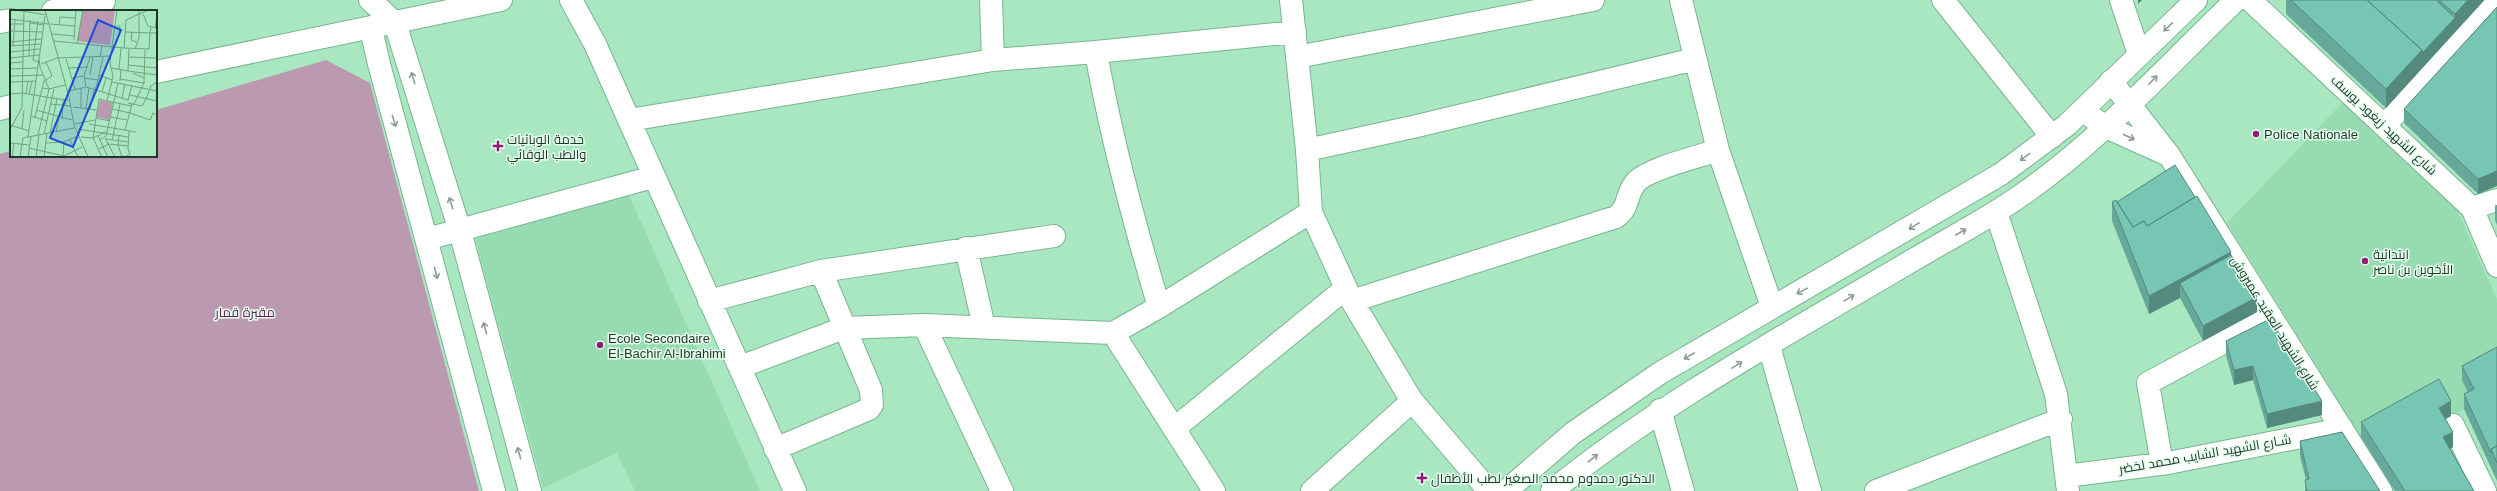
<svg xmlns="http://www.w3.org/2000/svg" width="2497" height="491" font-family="Arial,Cairo,sans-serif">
	<rect width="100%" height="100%" fill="#a9e7c0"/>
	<!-- built -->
	<path fill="#97dcb1" d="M2344 101 2454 203 2497 299V361L2474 404 2451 416 2361 437 2227 223Z
		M629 195 760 491H635L617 453 543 488 475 238Z"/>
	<!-- green -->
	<path fill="#bb99b1" d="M326 60 370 83 479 491H0V154L11 151V156H156V110Z"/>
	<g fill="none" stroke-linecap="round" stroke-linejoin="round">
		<defs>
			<path id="street" d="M370 0 395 23
				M571 0 595 44 795 491
				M991 0 993 60
				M1291 0 1307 150 1311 212 1352 301 1412 401 1489 491
				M1681 0 1718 150 1772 307
				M1943 0 2052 137
				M2121 0 2139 54
				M2250 0 2472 208 2497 266
				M53 11 104 1
				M0 22 11 20
				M1297 57 1593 0
				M629 120 993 60 1096 52
				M2385 125 2497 3
				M1307 150 1417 126 1695 59
				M2472 208 2497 200
				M1996 212 2056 394 2068 491
				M427 239 653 177
				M966 248 984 327
				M709 301 821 271 1054 236
				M1352 301 1616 217C1631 206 1625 193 1637 181 1650 168 1698 157 1718 150
				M1159 307C1134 223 1111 139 1096 52L1295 32
				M924 325 1002 491
				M1113 333 1214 491
				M1769 346 1810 491
				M740 367 844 328 924 325 1113 333 1159 307 1311 212
				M1660 410 1683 491
				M2453 425 2485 491
				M1175 428 1346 288
				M775 449 869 409 872 405 871 390 821 271
				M2162 464 2148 383 2271 317
				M2066 476 2168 463 2342 429
				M1312 491 1412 401
				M1876 491 2061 419"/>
			<path id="secondary" d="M395 23 460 231 530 491
				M371 29 379 64 494 491
				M156 72 501 0
				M2111 81 2169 155 2381 491
				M0 109 11 106
				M2083 111 2106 127 2166 154"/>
			<path id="highway" d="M1506 491 1573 433 1660 373 2001 174 2067 125 2196 0
				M1552 491C1663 401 1790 333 1913 260 1950 238 1988 219 2023 194 2102 139 2167 66 2236 0"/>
		</defs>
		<!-- street casing -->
		<use href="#street" stroke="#78b590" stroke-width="24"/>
		<!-- secondary casing -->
		<use href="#secondary" stroke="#78b590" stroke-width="24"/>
		<!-- highway casing -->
		<use href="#highway" stroke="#78b590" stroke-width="24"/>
		<!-- street -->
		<use href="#street" stroke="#fff" stroke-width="22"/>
		<!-- secondary -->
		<use href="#secondary" stroke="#fff" stroke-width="22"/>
		<!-- highway -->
		<use href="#highway" stroke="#fff" stroke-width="22"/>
	</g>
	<!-- wall -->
	<path fill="#66a99a" d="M2286 0H2484L2386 108 2286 14Z
		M2497 7 2478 194 2404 123V109Z
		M2112 202H2117L2231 255 2257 312 2203 341 2180 298 2149 314 2112 221Z
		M2495 205H2497V225L2495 220Z
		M2226 341 2322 415 2267 428 2253 380 2234 385 2226 355Z
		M2497 347V481L2464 409V394L2468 392 2462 381V366Z
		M2451 416 2445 419 2453 447 2450 449 2474 491H2395L2361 437V422Z
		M2300 441 2380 491H2305L2306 480 2300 456Z"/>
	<!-- shaded-wall -->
	<path fill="#538a7d" d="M2138 0H2142L2138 4Z
		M2468 0H2484L2386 108V89L2422 50 2455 18V14Z
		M2497 171V186L2478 194V179Z
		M2231 252V270L2180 283V298L2149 314V296Z
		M2257 297V312L2203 341V326Z
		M2253 366V380L2234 385V370Z
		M2322 401V415L2267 428V414Z
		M2451 401V416L2439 423V408Z
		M2453 432V447L2443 452V437Z"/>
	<!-- building -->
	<path fill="#77c5b3" stroke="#538a7d" d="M2291 0H2367L2422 50 2386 89Z
		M2367 0H2436L2455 18 2422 53V50Z
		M2439 0H2468L2455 14Z
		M2497 7V171L2478 179 2404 109Z
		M2175 165 2195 197 2147 226 2144 221 2133 227 2117 202Z
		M2197 196 2231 252 2149 296 2112 202 2116 200 2133 227 2144 221 2147 226Z
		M2231 255 2257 297 2203 326 2180 283Z
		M2270 319 2322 401 2267 414 2253 366 2234 370 2226 341Z
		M2497 347V446L2491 449V453L2464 394 2474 389 2462 366Z
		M2439 379 2451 401 2439 408 2453 432 2443 437 2474 491H2405L2361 422Z
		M2342 432 2380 491H2307L2305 480 2309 479 2300 441Z
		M2497 446V463L2491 449Z"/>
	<!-- one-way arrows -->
	<defs><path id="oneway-shaft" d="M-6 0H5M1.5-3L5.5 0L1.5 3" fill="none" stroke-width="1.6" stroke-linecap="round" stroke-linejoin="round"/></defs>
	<g stroke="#8e9b94">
		<use href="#oneway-shaft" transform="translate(2168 27) rotate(136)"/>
		<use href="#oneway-shaft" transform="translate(413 78) rotate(-107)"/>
		<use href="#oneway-shaft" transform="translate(2153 80) rotate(-46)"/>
		<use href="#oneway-shaft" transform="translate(394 121) rotate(74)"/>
		<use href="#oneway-shaft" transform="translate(2129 137) rotate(24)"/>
		<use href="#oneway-shaft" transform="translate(2025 157) rotate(144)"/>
		<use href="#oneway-shaft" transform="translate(451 203) rotate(-107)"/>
		<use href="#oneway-shaft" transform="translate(1914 226) rotate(149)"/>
		<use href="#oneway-shaft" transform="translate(1961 232) rotate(-30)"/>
		<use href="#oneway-shaft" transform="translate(436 273) rotate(75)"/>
		<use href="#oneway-shaft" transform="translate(1802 291) rotate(151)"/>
		<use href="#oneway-shaft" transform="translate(1849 298) rotate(-31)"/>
		<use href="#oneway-shaft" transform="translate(485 328) rotate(-105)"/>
		<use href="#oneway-shaft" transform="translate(1689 356) rotate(150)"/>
		<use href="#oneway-shaft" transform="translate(1737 365) rotate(-31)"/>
		<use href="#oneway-shaft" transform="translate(519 453) rotate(-106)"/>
		<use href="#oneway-shaft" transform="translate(1593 458) rotate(-39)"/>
	</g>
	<!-- markers -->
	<g fill="#901b7b" stroke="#e6feee" stroke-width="1.5">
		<circle cx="2256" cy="134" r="4"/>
		<path d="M496 140h4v4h4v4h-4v4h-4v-4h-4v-4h4z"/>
		<circle cx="2365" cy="261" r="4"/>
		<circle cx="600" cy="345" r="4"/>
		<path d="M1420 472h4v4h4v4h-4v4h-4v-4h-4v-4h4z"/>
	</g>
	<g text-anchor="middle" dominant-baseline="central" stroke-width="3" stroke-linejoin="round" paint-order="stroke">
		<!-- street labels -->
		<g font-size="13" fill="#1e3728" stroke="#e6feee">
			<text transform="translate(2384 125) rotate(43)">شارع الشهيد زيغود يوسف</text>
			<text transform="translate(2275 323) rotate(58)">شارع الشهيد العقيد عميروش</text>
			<text transform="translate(2205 454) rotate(-10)">شـارع الشهيد الشايب محمد لخضر</text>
		</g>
		<!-- poi labels -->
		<g font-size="13" fill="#1e3728" stroke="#e6feee" text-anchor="start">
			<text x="2264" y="134">Police Nationale</text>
			<text x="507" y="139">خدمة الوبائيات<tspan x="507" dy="15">والطب الوقائي</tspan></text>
			<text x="2373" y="254">ابتدائية<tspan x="2373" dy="15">الأخوين بن ناصر</tspan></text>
			<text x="608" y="338">Ecole Secondaire<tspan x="608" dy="15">El-Bachir Al-Ibrahimi</tspan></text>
			<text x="1431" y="478">الدكتور دمدوم محمد الصغير لطب الأطفال</text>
		</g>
		<!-- park labels -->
		<g font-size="13" fill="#632255" stroke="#e6feee">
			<text x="245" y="312">مقبرة قمار</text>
		</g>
	</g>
	<!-- overview -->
	<g transform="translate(10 10)">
		<rect width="147" height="147" fill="#a9e7c0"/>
		<path d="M73 0H105L100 35 67 31ZM90 90 103 93 99 110 86 107Z" fill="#bb99b1"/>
		<path fill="none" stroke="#71a183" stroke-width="1" d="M6 0 37 5M35 0 59 87 64 115 78 147M57 0 72 1M133 4 138 16 147 18M0 9 38 14M28 11 23 50 28 52M20 13 34 15M0 14H13M40 14 65 16M49 15 50 7 65 8M106 16H110L109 24M141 17 140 23H147M145 18 147 6M0 21 32 22M122 22 121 30 126 32M42 24 64 26M64 30 66 0M44 31 114 38 116 10 138 0M0 32 31 29M67 33 73 0M0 36 31 34M3 36 5 9M114 38 139 39 140 23 115 22M125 39 129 28V0M0 42 30 39M19 46 20 10M90 47 92 35M119 47 147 48M0 48 29 45M29 49 30 57 39 79 55 75M56 49 65 79M0 53 13 52M31 54 47 48 101 46M118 55 147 58M59 58 78 57M102 58 118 61 119 39M0 59 27 58M109 59 111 38M118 61 147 65M123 63 134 68M80 65 83 47M89 65 102 70M0 66 33 65M62 68 74 66M74 68 88 70 85 80M110 69 134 73M88 70 93 47M110 71 111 59M0 72 26 71M102 72 147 81M76 77 74 66 80 47M71 78V98M44 79 42 88 58 90M59 81 76 77 118 90M92 82 96 68M16 83 18 71M0 84 12 83 42 88 34 124M19 84 22 71M120 85 147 91M112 88 115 74M136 89 141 76 147 72M118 90 122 75M97 91 122 96M118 93 132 96 136 89M41 94 60 96M124 94 134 73 135 40M63 97 87 100M76 98 79 78M80 99 84 80M102 99 120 103M26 100 62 110M120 103 140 110 143 103 147 105M21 106 37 111M25 107 34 71 42 66 36 52M100 107 117 110M86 108 100 111M52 109 53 89M65 114 85 110M79 114 126 122M0 115 19 121M12 119 14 100M68 119 118 127M0 120 12 97 14 0M115 120 122 94M46 122 49 108M40 123 47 89M28 125 39 79 32 78M109 125 108 135 112 147M88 126 98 147M18 127 35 6M71 127 83 128 95 122M83 128 89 89 97 91 103 66 100 53 107 0M83 128 92 147M95 128 105 147M96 129 118 132M60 130 68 147M90 130 96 126 108 73M102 130 110 94M0 133 19 135M36 133 54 132 68 126M19 138 54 146 72 137M89 139 99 134 118 136M53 146 54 132M2 147 4 133M10 147 13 128 64 118M18 147 21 126M26 147 29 125M34 147 37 123M115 147 120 144 118 139 119 121"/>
		<path fill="#1d4ed8" fill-opacity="0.15" stroke="#1d4ed8" stroke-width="2" d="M88 10 111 20 63 137 40 128Z"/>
		<rect width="147" height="147" fill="none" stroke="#1e3728" stroke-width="2"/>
	</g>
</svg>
